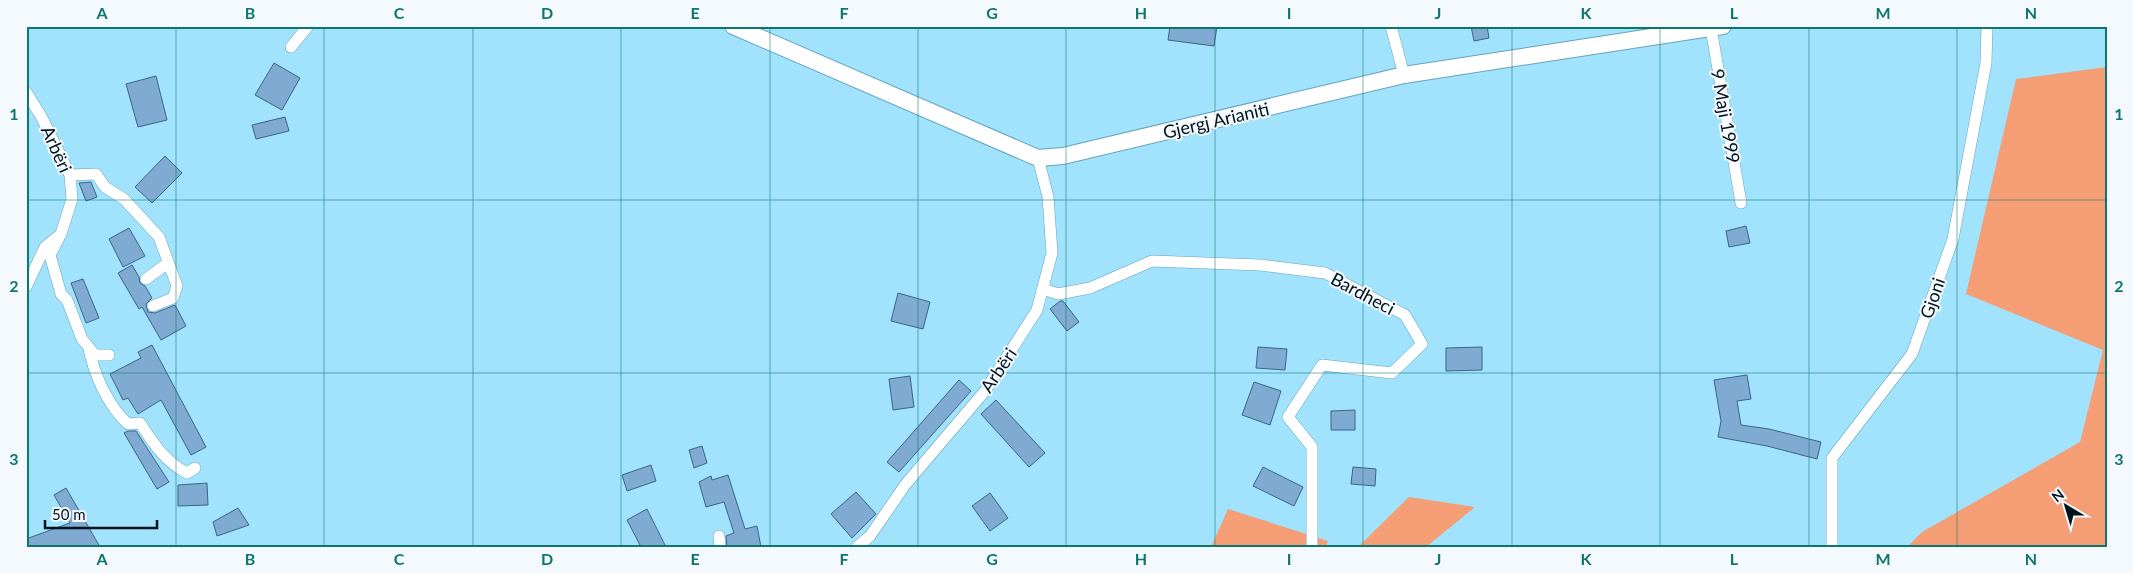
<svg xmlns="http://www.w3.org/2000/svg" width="2133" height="573" font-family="Lato,sans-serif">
	<rect width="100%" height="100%" fill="#a1e2fc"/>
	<!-- green -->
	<path fill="#f59e76" d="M2107 67V547H1907L1922 532 2080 442 2103 350 1966 294 2016 79Z
		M1409 497 1475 507 1426 547H1358Z
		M1228 509 1328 541 1326 547H1211Z"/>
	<!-- building -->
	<path fill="#7fabd2" stroke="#3a6488" d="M1170 26H1217L1214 46 1168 40Z
		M1471 26H1487L1489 38 1474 41Z
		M274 63 300 78 282 110 255 95Z
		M156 76 167 120 138 127 126 84Z
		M285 117 289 131 256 139 252 125Z
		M165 156 182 173 152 203 135 187Z
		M91 182 97 197 86 201 79 183Z
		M1746 226 1750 243 1729 247 1726 231Z
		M129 228 145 256 123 267 109 239Z
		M132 265 139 277 140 283 145 286 152 298 146 304 148 312 155 313 175 305 186 326 161 340 142 307 139 309 118 273Z
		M83 279 99 318 86 323 71 283Z
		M898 293 930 302 923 329 891 321Z
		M1060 301H1063L1079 322 1067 331 1050 309Z
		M152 345 206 447 191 455 161 400 138 414 128 398 123 400 110 374 141 358 138 352Z
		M1258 347 1287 349 1285 370 1256 368Z
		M1482 347V370L1446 371V348Z
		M1747 375 1751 399 1737 401 1741 425 1769 429 1821 442 1817 459 1767 446 1718 437 1721 421 1714 380Z
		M910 376 914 407 893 410 889 379Z
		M959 380 971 391 899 472 887 462Z
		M1254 382 1281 391 1270 425 1242 415Z
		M996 400 1045 453 1029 467 981 414Z
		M1355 410V430H1331V411Z
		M128 431H136L169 482 157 489 124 433Z
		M702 446 707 463 694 468 689 450Z
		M651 465 656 481 627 491 622 475Z
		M1263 467 1303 487 1294 506 1253 486Z
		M1353 467 1376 469 1375 486 1351 484Z
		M728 475 745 529 757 526 761 547H727L726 536 734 533 724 502 706 507 699 482 711 476 712 480Z
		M207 483 208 505 178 506V485Z
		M66 488 100 547H26V539L70 523 54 495Z
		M856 492 876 514 852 538 831 514Z
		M990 493 1008 518 990 531 972 506Z
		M238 508 249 525 217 536 213 522Z
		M647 509 666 547H641L627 520Z"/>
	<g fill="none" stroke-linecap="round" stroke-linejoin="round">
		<defs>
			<path id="street" d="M1391 26 1404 75
				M1711 28 1741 203
				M291 47 308 26
				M26 92 41 116 70 175 72 199 61 234 45 247 26 287
				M70 175 96 174 105 187 124 199 159 237 177 286 173 298 153 306
				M59 238 50 255 61 294 67 300 82 339 95 355H109
				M146 279 168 263
				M1043 289 1058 294 1090 288 1152 261 1260 265 1325 273 1405 315 1422 344 1392 373 1322 365 1288 417 1312 447V547
				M89 349C94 374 108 406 128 424L140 423C153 443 165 462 187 473L195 468
				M719 536 720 547
				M857 547 870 536 905 485 985 391 1037 310 1052 253 1048 197 1038 158
				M1832 547V458L1912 354 1953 239 1986 63 1987 26"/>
			<path id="secondary" d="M733 26 1038 158 1063 156 1404 75 1723 26"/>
		</defs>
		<!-- street casing -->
		<use href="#street" stroke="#65a4bd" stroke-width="12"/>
		<!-- secondary casing -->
		<use href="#secondary" stroke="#65a4bd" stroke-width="18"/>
		<!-- street -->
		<use href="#street" stroke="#fff" stroke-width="11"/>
		<!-- secondary -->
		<use href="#secondary" stroke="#fff" stroke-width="16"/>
	</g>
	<!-- grid -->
	<path fill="none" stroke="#0f766e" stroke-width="1" stroke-opacity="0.55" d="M176 26V547M324 26V547M473 26V547M621 26V547M770 26V547M918 26V547M1066 26V547M1215 26V547M1363 26V547M1512 26V547M1660 26V547M1809 26V547M1957 26V547M26 200H2107M26 373H2107"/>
	<g text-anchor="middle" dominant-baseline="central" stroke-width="4" stroke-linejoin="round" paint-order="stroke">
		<!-- street labels -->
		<g font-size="18" fill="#00131c" stroke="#f3f9fc">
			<text transform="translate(1726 116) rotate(80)">9 Maji 1999</text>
			<text transform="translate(1216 120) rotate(-13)">Gjergj Arianiti</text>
			<text transform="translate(57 149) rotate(66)">Arbëri</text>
			<text transform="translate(1363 293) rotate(28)">Bardheci</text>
			<text transform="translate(1932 298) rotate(-71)">Gjoni</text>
			<text transform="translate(998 370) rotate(-56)">Arbëri</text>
		</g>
	</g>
	<!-- border -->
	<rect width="2133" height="573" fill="none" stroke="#f3f9fc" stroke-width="55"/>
	<!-- north arrow -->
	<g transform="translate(2066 506) rotate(322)" stroke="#f3f9fc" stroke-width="4" paint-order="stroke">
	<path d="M0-4L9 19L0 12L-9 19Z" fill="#00131c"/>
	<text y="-8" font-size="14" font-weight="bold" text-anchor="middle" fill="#00131c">N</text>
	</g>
	<!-- scale -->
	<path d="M45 520v8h112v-8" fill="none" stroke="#00131c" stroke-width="2.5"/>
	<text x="52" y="520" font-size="15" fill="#00131c" stroke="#f3f9fc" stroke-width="4" paint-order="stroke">50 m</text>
	<rect x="28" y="28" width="2078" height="518" fill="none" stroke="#0f766e" stroke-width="2"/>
	<g font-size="16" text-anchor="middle" font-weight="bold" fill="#0f766e">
		<text x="102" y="19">A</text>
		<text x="250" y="19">B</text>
		<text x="399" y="19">C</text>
		<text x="547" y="19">D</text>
		<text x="695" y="19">E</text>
		<text x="844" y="19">F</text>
		<text x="992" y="19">G</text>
		<text x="1141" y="19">H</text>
		<text x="1289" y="19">I</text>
		<text x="1438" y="19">J</text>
		<text x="1586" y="19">K</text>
		<text x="1734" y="19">L</text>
		<text x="1883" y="19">M</text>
		<text x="2031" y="19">N</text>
		<text x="14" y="120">1</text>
		<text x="2119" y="120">1</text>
		<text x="14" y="292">2</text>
		<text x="2119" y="292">2</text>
		<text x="14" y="465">3</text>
		<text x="2119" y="465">3</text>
		<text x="102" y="565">A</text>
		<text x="250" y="565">B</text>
		<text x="399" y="565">C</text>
		<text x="547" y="565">D</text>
		<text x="695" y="565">E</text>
		<text x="844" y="565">F</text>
		<text x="992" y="565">G</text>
		<text x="1141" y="565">H</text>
		<text x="1289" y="565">I</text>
		<text x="1438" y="565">J</text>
		<text x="1586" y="565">K</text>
		<text x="1734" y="565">L</text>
		<text x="1883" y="565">M</text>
		<text x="2031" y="565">N</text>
	</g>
</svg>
